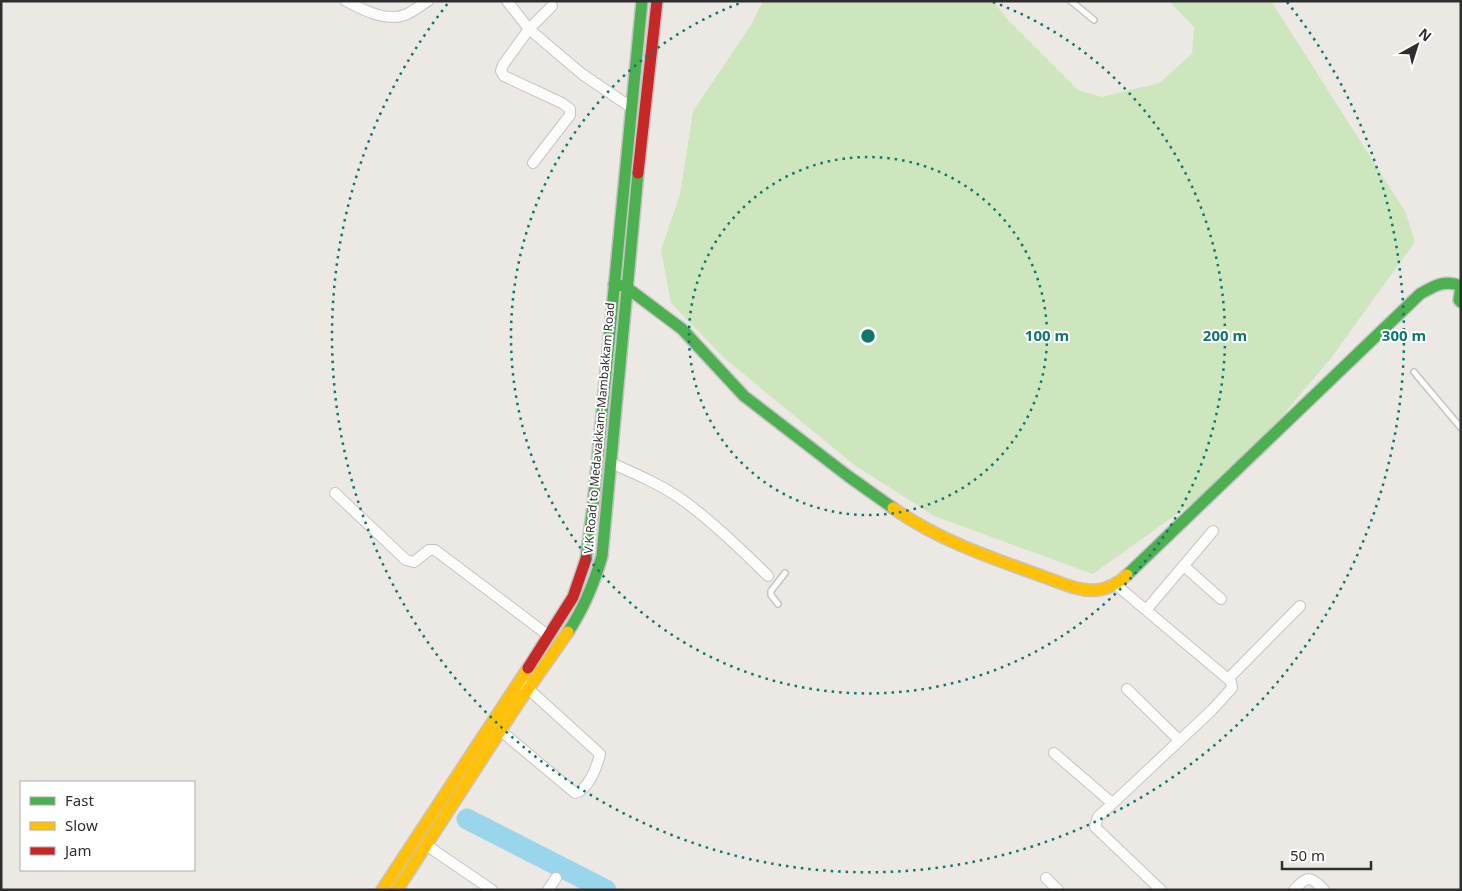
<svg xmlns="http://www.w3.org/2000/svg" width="1462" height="891" font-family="'Noto Sans',sans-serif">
	<rect width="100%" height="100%" fill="#ece8e4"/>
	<!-- green -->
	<path fill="#cee6be" d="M763 1H993L1008 20 1078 90 1102 97 1159 83 1192 54 1194 27 1169 1H1271L1406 213 1415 242 1331 358 1234 473 1093 574 934 516 853 464 723 357 671 303 661 250 680 194 693 111 751 25Z"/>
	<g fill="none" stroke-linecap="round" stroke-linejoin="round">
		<!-- river -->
		<path stroke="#99d6ec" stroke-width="21" d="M467 819 606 890"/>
		<defs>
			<path id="lane" d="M1071 1 1094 20
				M1414 372 1461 428
				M778 604 771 595V591L785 573"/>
			<path id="street" d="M346 1C363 10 388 23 407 14 414 11 421 5 428 1
				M507 1 529 29 582 74 632 108
				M533 163 570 115V109L562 103 504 76 501 71 503 65 529 29 552 6
				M611 463C636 474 662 485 684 501 714 523 741 549 768 576
				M335 493 406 560 414 562 429 550H435L549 636
				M1184 566 1221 599
				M1115 584 1228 679
				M1146 610 1213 531
				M1127 689 1179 740
				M501 731 575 793C589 790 597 766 600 754L524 685
				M1054 753 1112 803
				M426 845 492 890
				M1046 878 1058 890
				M548 890 556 878
				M1161 890 1095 827 1098 817 1212 710 1232 688 1231 682 1228 679 1300 606
				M1294 890C1308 875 1310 876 1324 890"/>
			<path id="fast" d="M614 284 626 287 682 329 744 396 848 476 893 508
				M1461 287 1459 300 1461 302
				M586 559 593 506 642 1
				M1127 575 1420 294C1434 286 1445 279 1461 286
				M568 632C584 608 594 584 602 556L638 173"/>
			<path id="slow" d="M893 508C938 540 991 558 1042 576 1059 582 1079 592 1097 590 1108 589 1120 582 1127 575
				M382 890 528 668
				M397 890 519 702 568 632"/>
			<path id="jam" d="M638 173 657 1
				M528 668 573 597 586 559"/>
		</defs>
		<!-- lane casing -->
		<use href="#lane" stroke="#c5c4c5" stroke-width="8"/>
		<!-- street casing -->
		<use href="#street" stroke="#c5c4c5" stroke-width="12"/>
		<!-- fast casing -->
		<use href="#fast" stroke="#c5c4c5" stroke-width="14"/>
		<!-- slow casing -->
		<use href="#slow" stroke="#c5c4c5" stroke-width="14"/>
		<!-- jam casing -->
		<use href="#jam" stroke="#c5c4c5" stroke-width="14"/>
		<!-- lane -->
		<use href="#lane" stroke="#fcfcfb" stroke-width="5"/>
		<!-- street -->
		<use href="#street" stroke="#fcfcfb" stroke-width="10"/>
		<!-- fast -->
		<use href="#fast" stroke="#4caf50" stroke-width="11"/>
		<!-- slow -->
		<use href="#slow" stroke="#ffc107" stroke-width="11"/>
		<!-- jam -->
		<use href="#jam" stroke="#c62828" stroke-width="11"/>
	</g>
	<!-- distance rings -->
	<g fill="none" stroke="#0f766e" stroke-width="2.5" stroke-dasharray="2.5 5">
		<circle cx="868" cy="336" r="179"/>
		<path d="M993 2A357 357 0 1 1 743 2"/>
		<path d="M1287 2A536 536 0 1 1 449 2"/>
	</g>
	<g text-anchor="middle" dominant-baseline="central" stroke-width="4" stroke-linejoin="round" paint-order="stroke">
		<!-- street labels -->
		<g font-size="12" fill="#2e2e2e" stroke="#fff">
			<text transform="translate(599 428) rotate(-85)">V.K Road to Medavakkam-Mambakkam Road</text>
		</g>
	</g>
	<circle cx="868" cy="336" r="8" fill="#0f766e" stroke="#fff" stroke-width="2.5"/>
	<g font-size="15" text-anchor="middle" font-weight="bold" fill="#0f766e" stroke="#fff" stroke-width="4" stroke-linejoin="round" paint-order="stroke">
		<text x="1047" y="341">100 m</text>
		<text x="1225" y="341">200 m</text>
		<text x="1404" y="341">300 m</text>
	</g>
	<!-- border -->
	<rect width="1462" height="891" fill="none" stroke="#2e2e2e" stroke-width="5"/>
	<!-- legend -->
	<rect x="20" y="781" width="175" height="90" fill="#ffffff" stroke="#ababab"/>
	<rect x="30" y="797" width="25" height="8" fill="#4caf50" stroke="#ababab"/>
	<text x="65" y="806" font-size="15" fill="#2e2e2e">Fast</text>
	<rect x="30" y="822" width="25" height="8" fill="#ffc107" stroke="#ababab"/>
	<text x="65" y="831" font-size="15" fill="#2e2e2e">Slow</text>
	<rect x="30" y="847" width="25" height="8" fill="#c62828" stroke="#ababab"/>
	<text x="65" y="856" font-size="15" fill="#2e2e2e">Jam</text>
	<!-- north arrow -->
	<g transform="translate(1417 45) rotate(39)" stroke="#ffffff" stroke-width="4" paint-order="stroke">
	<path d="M0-4L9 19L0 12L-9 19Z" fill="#2e2e2e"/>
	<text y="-8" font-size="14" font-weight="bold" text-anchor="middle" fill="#2e2e2e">N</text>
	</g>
	<!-- scale -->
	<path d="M1282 861v8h89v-8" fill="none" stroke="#2e2e2e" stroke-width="2.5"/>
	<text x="1290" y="861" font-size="15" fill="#2e2e2e" stroke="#ffffff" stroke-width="4" paint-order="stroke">50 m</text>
</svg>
